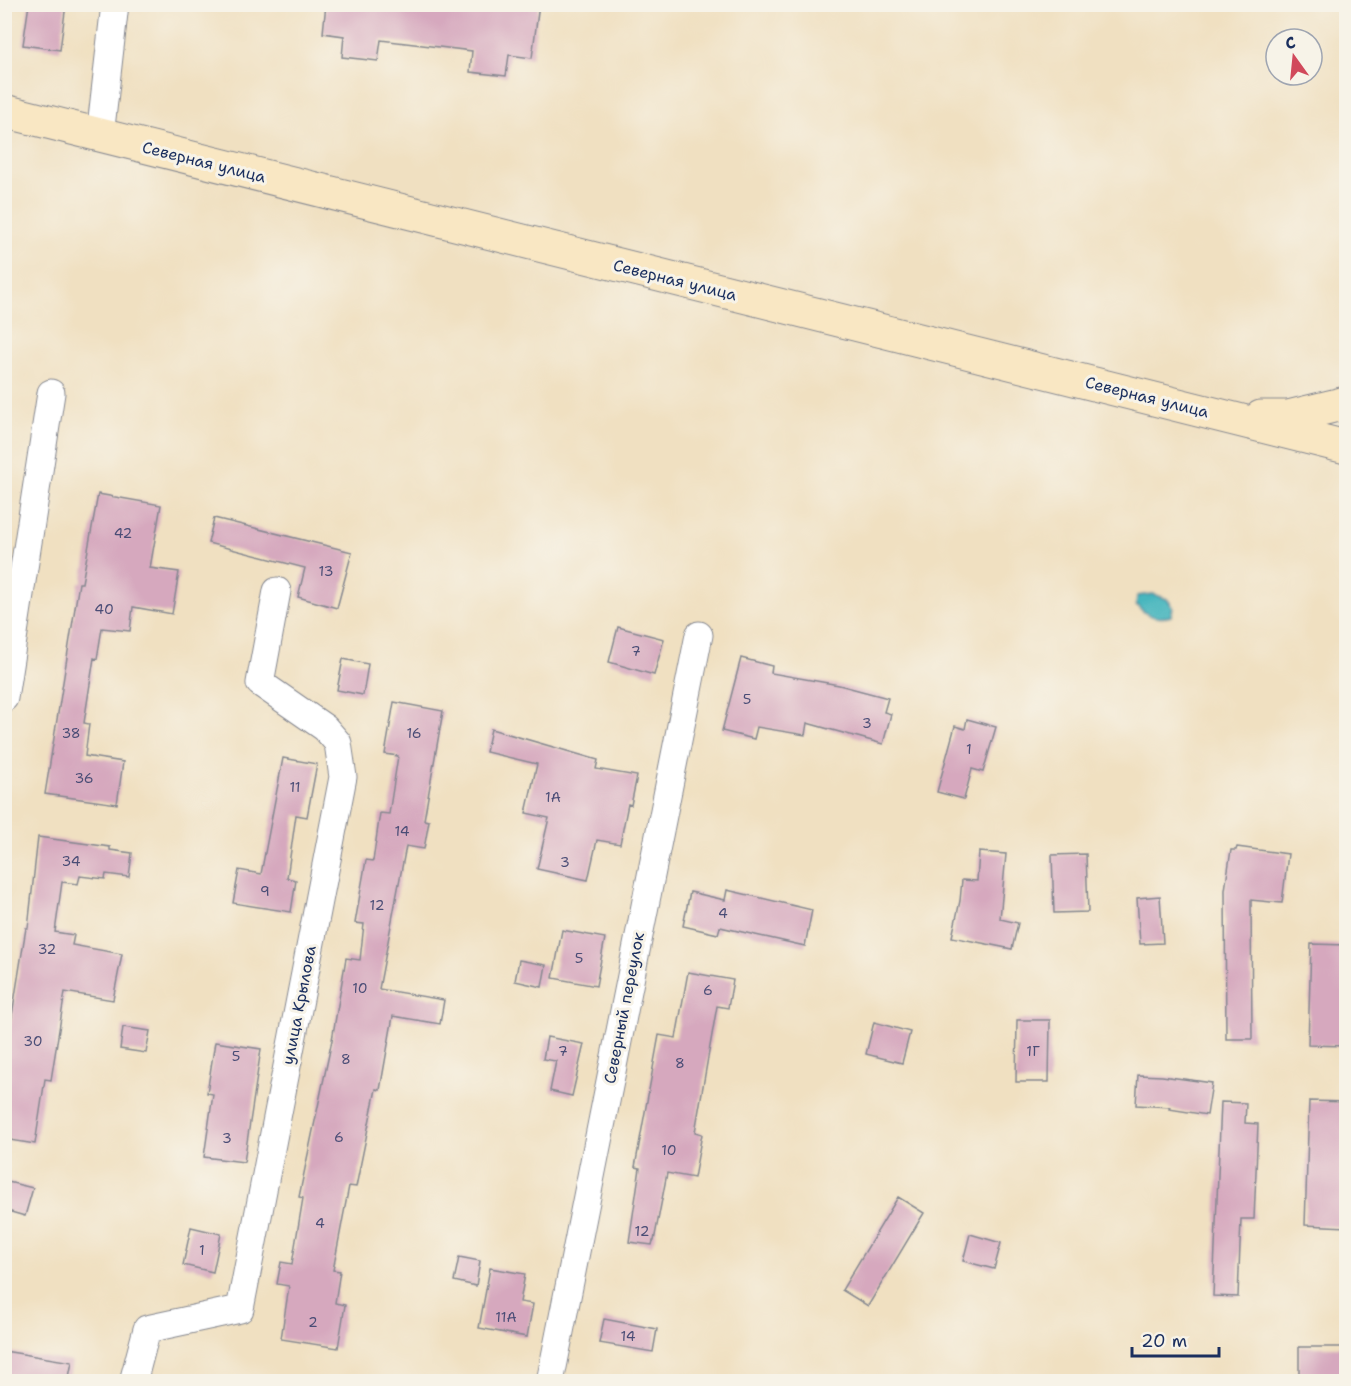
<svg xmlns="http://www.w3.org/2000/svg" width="1351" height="1386" font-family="'Shantell Sans',sans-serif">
	<rect width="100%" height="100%" fill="#f7f3e8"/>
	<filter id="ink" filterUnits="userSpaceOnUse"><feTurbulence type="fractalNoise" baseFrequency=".0167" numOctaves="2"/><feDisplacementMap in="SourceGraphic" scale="12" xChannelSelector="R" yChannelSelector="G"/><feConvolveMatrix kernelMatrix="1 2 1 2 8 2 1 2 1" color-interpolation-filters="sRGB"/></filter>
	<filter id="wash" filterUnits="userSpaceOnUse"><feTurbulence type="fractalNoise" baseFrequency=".008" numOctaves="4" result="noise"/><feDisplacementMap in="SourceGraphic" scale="24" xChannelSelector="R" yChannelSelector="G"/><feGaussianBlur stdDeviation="1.35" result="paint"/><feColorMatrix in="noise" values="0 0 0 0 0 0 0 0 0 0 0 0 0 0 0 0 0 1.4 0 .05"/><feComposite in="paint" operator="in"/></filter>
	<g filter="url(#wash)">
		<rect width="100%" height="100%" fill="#f0e0c1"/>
		<!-- water -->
		<path fill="#47b6be" stroke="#31728e" stroke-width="1.5" d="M1153 594 1167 599 1173 607 1171 616C1156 620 1147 616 1136 605L1137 596Z"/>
		<g id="blocks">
			<!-- building -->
			<path fill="#d6a8be" d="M29 4H66L60 50 23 45Z
				M326 4H539L532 58 509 55 506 76 470 72 472 51 381 40 378 61 342 57 344 36 323 33Z
				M98 494 161 505 150 568 179 572 172 614 133 607 130 631 102 628 97 659 94 658 84 723 89 724 85 756 123 762 117 804 45 794 79 583H82Z
				M214 518 352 552 337 608 298 597 305 568 208 543Z
				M618 627 664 639 654 675 609 662Z
				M741 658 772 666 771 673 839 685 888 698 884 712 891 714 883 744 807 723 805 735 757 727 754 739 722 731Z
				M343 659 368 664 363 695 337 690Z
				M394 702 443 711 424 820 429 821 424 849 406 846 379 989 444 1000 440 1024 393 1016 380 1090 376 1089 356 1187 349 1186 333 1270 340 1271 335 1303 345 1305 338 1348 281 1339 289 1286 277 1284 281 1262 292 1264 303 1198 299 1197 332 1040 346 958 360 960 364 924 355 923 366 860 373 861 380 813 389 814 398 756 385 754Z
				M967 719 996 727 983 772 972 769 964 799 937 792 955 726 965 729Z
				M491 729 598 760 596 769 637 776 631 805 628 804 620 844 597 840 588 880 537 869 549 818 526 813 537 764 486 752Z
				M283 758 317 764 307 817 296 815 287 878 296 880 291 912 233 903 239 870 261 874Z
				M38 837 110 847V850L132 853 129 877 106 874 105 879 80 876 78 884 62 882 55 932 74 935 72 945 122 954 113 1000 65 992 51 1080 45 1079 35 1144 4 1139V1065L26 928H28Z
				M1237 847 1288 854 1282 903 1251 900 1252 1039H1226L1225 890 1231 850H1236Z
				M979 852 1006 854 1000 919 1018 923 1012 949 952 937 960 901 962 880 977 881Z
				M1086 854 1088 912 1054 913 1052 855Z
				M727 890 812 910 805 946 720 927 718 934 683 926 690 892 725 900Z
				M1160 896 1163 943 1140 944 1137 898Z
				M562 930 605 938 596 986 553 978Z
				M1311 944 1347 945V1046L1308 1045Z
				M519 960 546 965 542 987 515 981Z
				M688 972 733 980 728 1008 717 1006 695 1132 702 1134 694 1178 667 1173 654 1241H653L652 1245 629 1242 640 1168 635 1167 659 1035 676 1038Z
				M1017 1020H1050L1049 1082H1016Z
				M874 1022 910 1032 902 1063 866 1054Z
				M123 1027 150 1031 146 1053 120 1049Z
				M547 1037 584 1044 572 1096 550 1091 556 1061 543 1059Z
				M215 1042 261 1049 244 1162 204 1157 213 1094 207 1093Z
				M1138 1075 1162 1076 1212 1083 1207 1115 1169 1109 1170 1107 1136 1105Z
				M1309 1101 1347 1102V1227L1305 1225Z
				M1221 1102 1246 1103 1245 1123 1258 1124 1254 1219H1241L1238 1297 1213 1296Z
				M4 1181 33 1188 25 1216 4 1210Z
				M898 1197 924 1213 868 1306 842 1290Z
				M191 1227 221 1234 213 1272 183 1265Z
				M970 1234 1001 1243 994 1269 963 1261Z
				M459 1257 480 1261 476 1286 454 1281Z
				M490 1268 525 1274 520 1302 533 1304 527 1337 479 1328Z
				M604 1319 657 1329 653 1352 599 1343Z
				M1299 1347H1343L1344 1382H1299Z
				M4 1351 72 1362 68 1382H4Z"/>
		</g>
	</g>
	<g filter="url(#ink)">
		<use href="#blocks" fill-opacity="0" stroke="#868890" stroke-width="1.5"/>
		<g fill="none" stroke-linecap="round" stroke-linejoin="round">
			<defs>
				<path id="minor" d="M100 136 115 4
					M4 698 51 393
					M133 1382 147 1329 240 1309 343 777 338 743 325 728 260 683 277 591
					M550 1382 699 635"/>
				<path id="secondary" d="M4 111 1346 447
					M1261 417H1288L1346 403"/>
			</defs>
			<!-- minor casing -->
			<use href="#minor" stroke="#868890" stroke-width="29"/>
			<!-- secondary casing -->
			<use href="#secondary" stroke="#868890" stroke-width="35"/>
			<!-- minor -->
			<use href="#minor" stroke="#fff" stroke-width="27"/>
			<!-- secondary -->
			<use href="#secondary" stroke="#f9e7c3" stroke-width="33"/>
		</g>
	</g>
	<g text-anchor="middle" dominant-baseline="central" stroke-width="6" stroke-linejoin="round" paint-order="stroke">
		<!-- number labels -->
		<g font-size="14" fill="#4a4d76">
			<text x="123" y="533">42</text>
			<text x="326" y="571">13</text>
			<text x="104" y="609">40</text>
			<text x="636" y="651">7</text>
			<text x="747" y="699">5</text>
			<text x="867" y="723">3</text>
			<text x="71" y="733">38</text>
			<text x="414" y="733">16</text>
			<text x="969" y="749">1</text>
			<text x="84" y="778">36</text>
			<text x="295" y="787">11</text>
			<text x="553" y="797">1А</text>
			<text x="402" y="831">14</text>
			<text x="71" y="861">34</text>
			<text x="565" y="862">3</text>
			<text x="265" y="891">9</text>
			<text x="377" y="905">12</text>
			<text x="723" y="913">4</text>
			<text x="47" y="949">32</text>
			<text x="579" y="958">5</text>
			<text x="360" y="988">10</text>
			<text x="708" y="990">6</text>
			<text x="33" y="1041">30</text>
			<text x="563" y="1051">7</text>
			<text x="1033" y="1051">1Г</text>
			<text x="236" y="1056">5</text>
			<text x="346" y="1059">8</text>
			<text x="680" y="1063">8</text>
			<text x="339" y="1137">6</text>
			<text x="227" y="1138">3</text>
			<text x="669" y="1150">10</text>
			<text x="320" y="1223">4</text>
			<text x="642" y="1231">12</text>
			<text x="202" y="1250">1</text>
			<text x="506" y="1317">11А</text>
			<text x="313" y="1322">2</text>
			<text x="628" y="1336">14</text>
		</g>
		<!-- street labels -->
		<g font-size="16" fill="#1b2f5e" stroke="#f7f3e8">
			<text transform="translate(204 162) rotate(14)">Северная улица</text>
			<text transform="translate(675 280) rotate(14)">Северная улица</text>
			<text transform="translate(1147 397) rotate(14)">Северная улица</text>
			<text transform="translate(299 1005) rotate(-79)">улица Крылова</text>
			<text transform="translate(624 1008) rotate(-79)">Северный переулок</text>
		</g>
	</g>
	<!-- margin -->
	<rect width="1351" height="1386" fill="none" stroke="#f7f3e8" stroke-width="24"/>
	<!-- north arrow -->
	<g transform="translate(1294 57) rotate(345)"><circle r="28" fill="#f7f3e8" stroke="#9fa5b1" stroke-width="1.5"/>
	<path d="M0-4.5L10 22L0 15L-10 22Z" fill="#d1495b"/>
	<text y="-9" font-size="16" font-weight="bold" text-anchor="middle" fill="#1b2f5e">С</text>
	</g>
	<!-- scale -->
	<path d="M1132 1347v9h87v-9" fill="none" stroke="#1b2f5e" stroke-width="3"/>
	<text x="1141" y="1347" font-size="18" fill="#1b2f5e" stroke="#f7f3e8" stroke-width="4.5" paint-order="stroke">20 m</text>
</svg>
